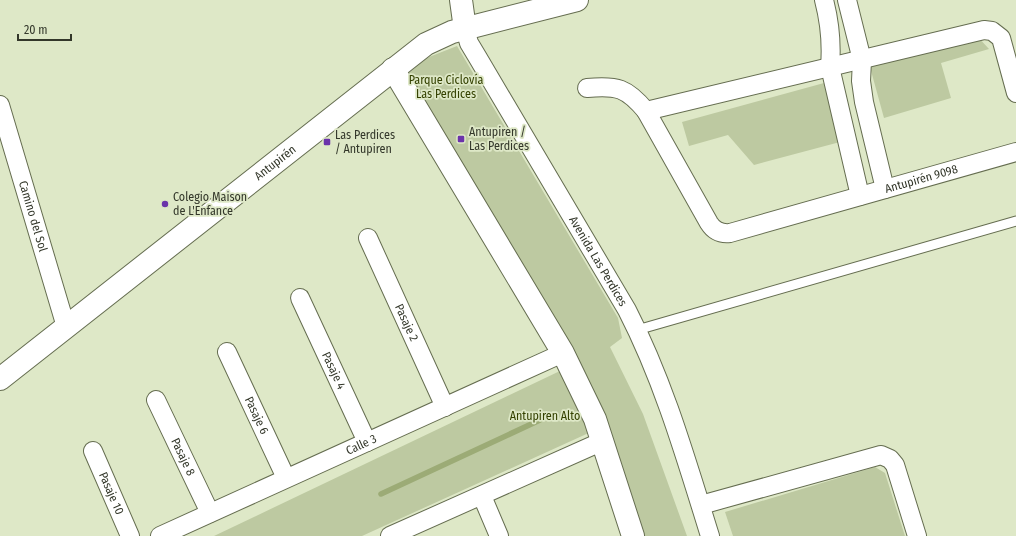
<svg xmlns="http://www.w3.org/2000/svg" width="1016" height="536" font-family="'Fira Sans Condensed',sans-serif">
	<rect width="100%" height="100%" fill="#dee8c7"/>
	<!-- green -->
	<path fill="#bdc9a1" d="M977 36 989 49 941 63 951 98 884 118 870 67Z
		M457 46 618 318 622 338 610 347 643 414 687 536H642L611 431 594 392 571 348 402 74 429 57Z
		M824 83 840 142 754 165 728 135 689 146 682 122Z
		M562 370 593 431 362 536H214Z
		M875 467 885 473 905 536H733L725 512Z"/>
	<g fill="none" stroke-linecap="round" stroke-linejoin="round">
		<!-- stream -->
		<path stroke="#9cab76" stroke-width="5.5" d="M381 494 540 420"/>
		<defs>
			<path id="service" d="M637 330 1016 221"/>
			<g id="minor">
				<path d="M824 0C830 23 832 43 830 67L860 196"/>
				<path d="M847 0 862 60 861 81 864 102 885 189"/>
				<path id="s1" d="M465 29 469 43 478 58 627 310C664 382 686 459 710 536"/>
				<path d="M587 88C617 85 627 88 646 111"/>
				<path id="s2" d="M1016 93 1001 38 992 31 984 30 646 111 709 223C714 231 721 234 730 233L1016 152"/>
				<path id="s3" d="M0 105 66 327"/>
				<path id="s4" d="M368 238 445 407"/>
				<path id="s5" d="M300 298 367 442"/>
				<path id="s6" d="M227 352 286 478"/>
				<path id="s7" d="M156 400 210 513"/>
				<path id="s8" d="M93 451 130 536"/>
				<path d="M482 496 499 536"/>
				<path d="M701 505 881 455 890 459 895 465 917 536"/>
				<path id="s9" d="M160 536 563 353"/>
				<path d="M390 536 603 441"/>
			</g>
			<g id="tertiary">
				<path d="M461 0 465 29"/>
				<path d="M393 69 563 353 595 419 633 536"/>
				<path id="s10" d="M0 379 426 44 452 32 577 0"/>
			</g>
		</defs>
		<!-- service casing -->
		<use href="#service" stroke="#656d50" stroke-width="11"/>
		<!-- minor casing -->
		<use href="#minor" stroke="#656d50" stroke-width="20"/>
		<!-- tertiary casing -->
		<use href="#tertiary" stroke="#656d50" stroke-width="24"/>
		<!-- service -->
		<use href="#service" stroke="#fff" stroke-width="9"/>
		<!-- minor -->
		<use href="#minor" stroke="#fff" stroke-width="18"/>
		<!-- tertiary -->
		<use href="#tertiary" stroke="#fff" stroke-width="22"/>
	</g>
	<!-- markers -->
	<g fill="#6b33aa" stroke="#dee8c7" stroke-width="1.5">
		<rect x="457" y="135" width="8" height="8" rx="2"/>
		<rect x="323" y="138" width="8" height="8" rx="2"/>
		<circle cx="165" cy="204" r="4"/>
	</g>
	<g text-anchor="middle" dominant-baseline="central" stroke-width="3.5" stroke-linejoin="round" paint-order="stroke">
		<!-- park labels -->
		<g font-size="12" fill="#344100" stroke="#dee8c7">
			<text x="446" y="80">Parque Ciclovía<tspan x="446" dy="14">Las Perdices</tspan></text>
			<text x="545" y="416">Antupiren Alto</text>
		</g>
		<!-- poi labels -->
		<g font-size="12" fill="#33372a" stroke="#dee8c7" text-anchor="start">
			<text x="469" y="132">Antupiren /<tspan x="469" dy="14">Las Perdices</tspan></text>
			<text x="335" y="135">Las Perdices<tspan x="335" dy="14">/ Antupiren</tspan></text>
			<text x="173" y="197">Colegio Maison<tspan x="173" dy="14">de L'Enfance</tspan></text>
		</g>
		<!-- street labels -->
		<g font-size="12" fill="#33372a" stroke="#dee8c7">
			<text stroke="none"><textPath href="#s10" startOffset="350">Antupirén</textPath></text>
			<text stroke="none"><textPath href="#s2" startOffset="776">Antupirén 9098</textPath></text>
			<text stroke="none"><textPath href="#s3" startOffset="116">Camino del Sol</textPath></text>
			<text stroke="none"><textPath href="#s1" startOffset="268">Avenida Las Perdices</textPath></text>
			<text stroke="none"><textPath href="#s4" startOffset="93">Pasaje 2</textPath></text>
			<text stroke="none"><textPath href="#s5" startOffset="80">Pasaje 4</textPath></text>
			<text stroke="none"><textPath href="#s6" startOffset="70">Pasaje 6</textPath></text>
			<text stroke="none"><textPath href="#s9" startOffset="221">Calle 3</textPath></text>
			<text stroke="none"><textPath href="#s7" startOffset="63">Pasaje 8</textPath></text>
			<text stroke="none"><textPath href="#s8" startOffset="46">Pasaje 10</textPath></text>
		</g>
	</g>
	<!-- scale -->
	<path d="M18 34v6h53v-6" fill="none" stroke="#33372a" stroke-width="2"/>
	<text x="24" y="34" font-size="12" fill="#33372a" stroke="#dee8c7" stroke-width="3" paint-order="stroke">20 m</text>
</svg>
